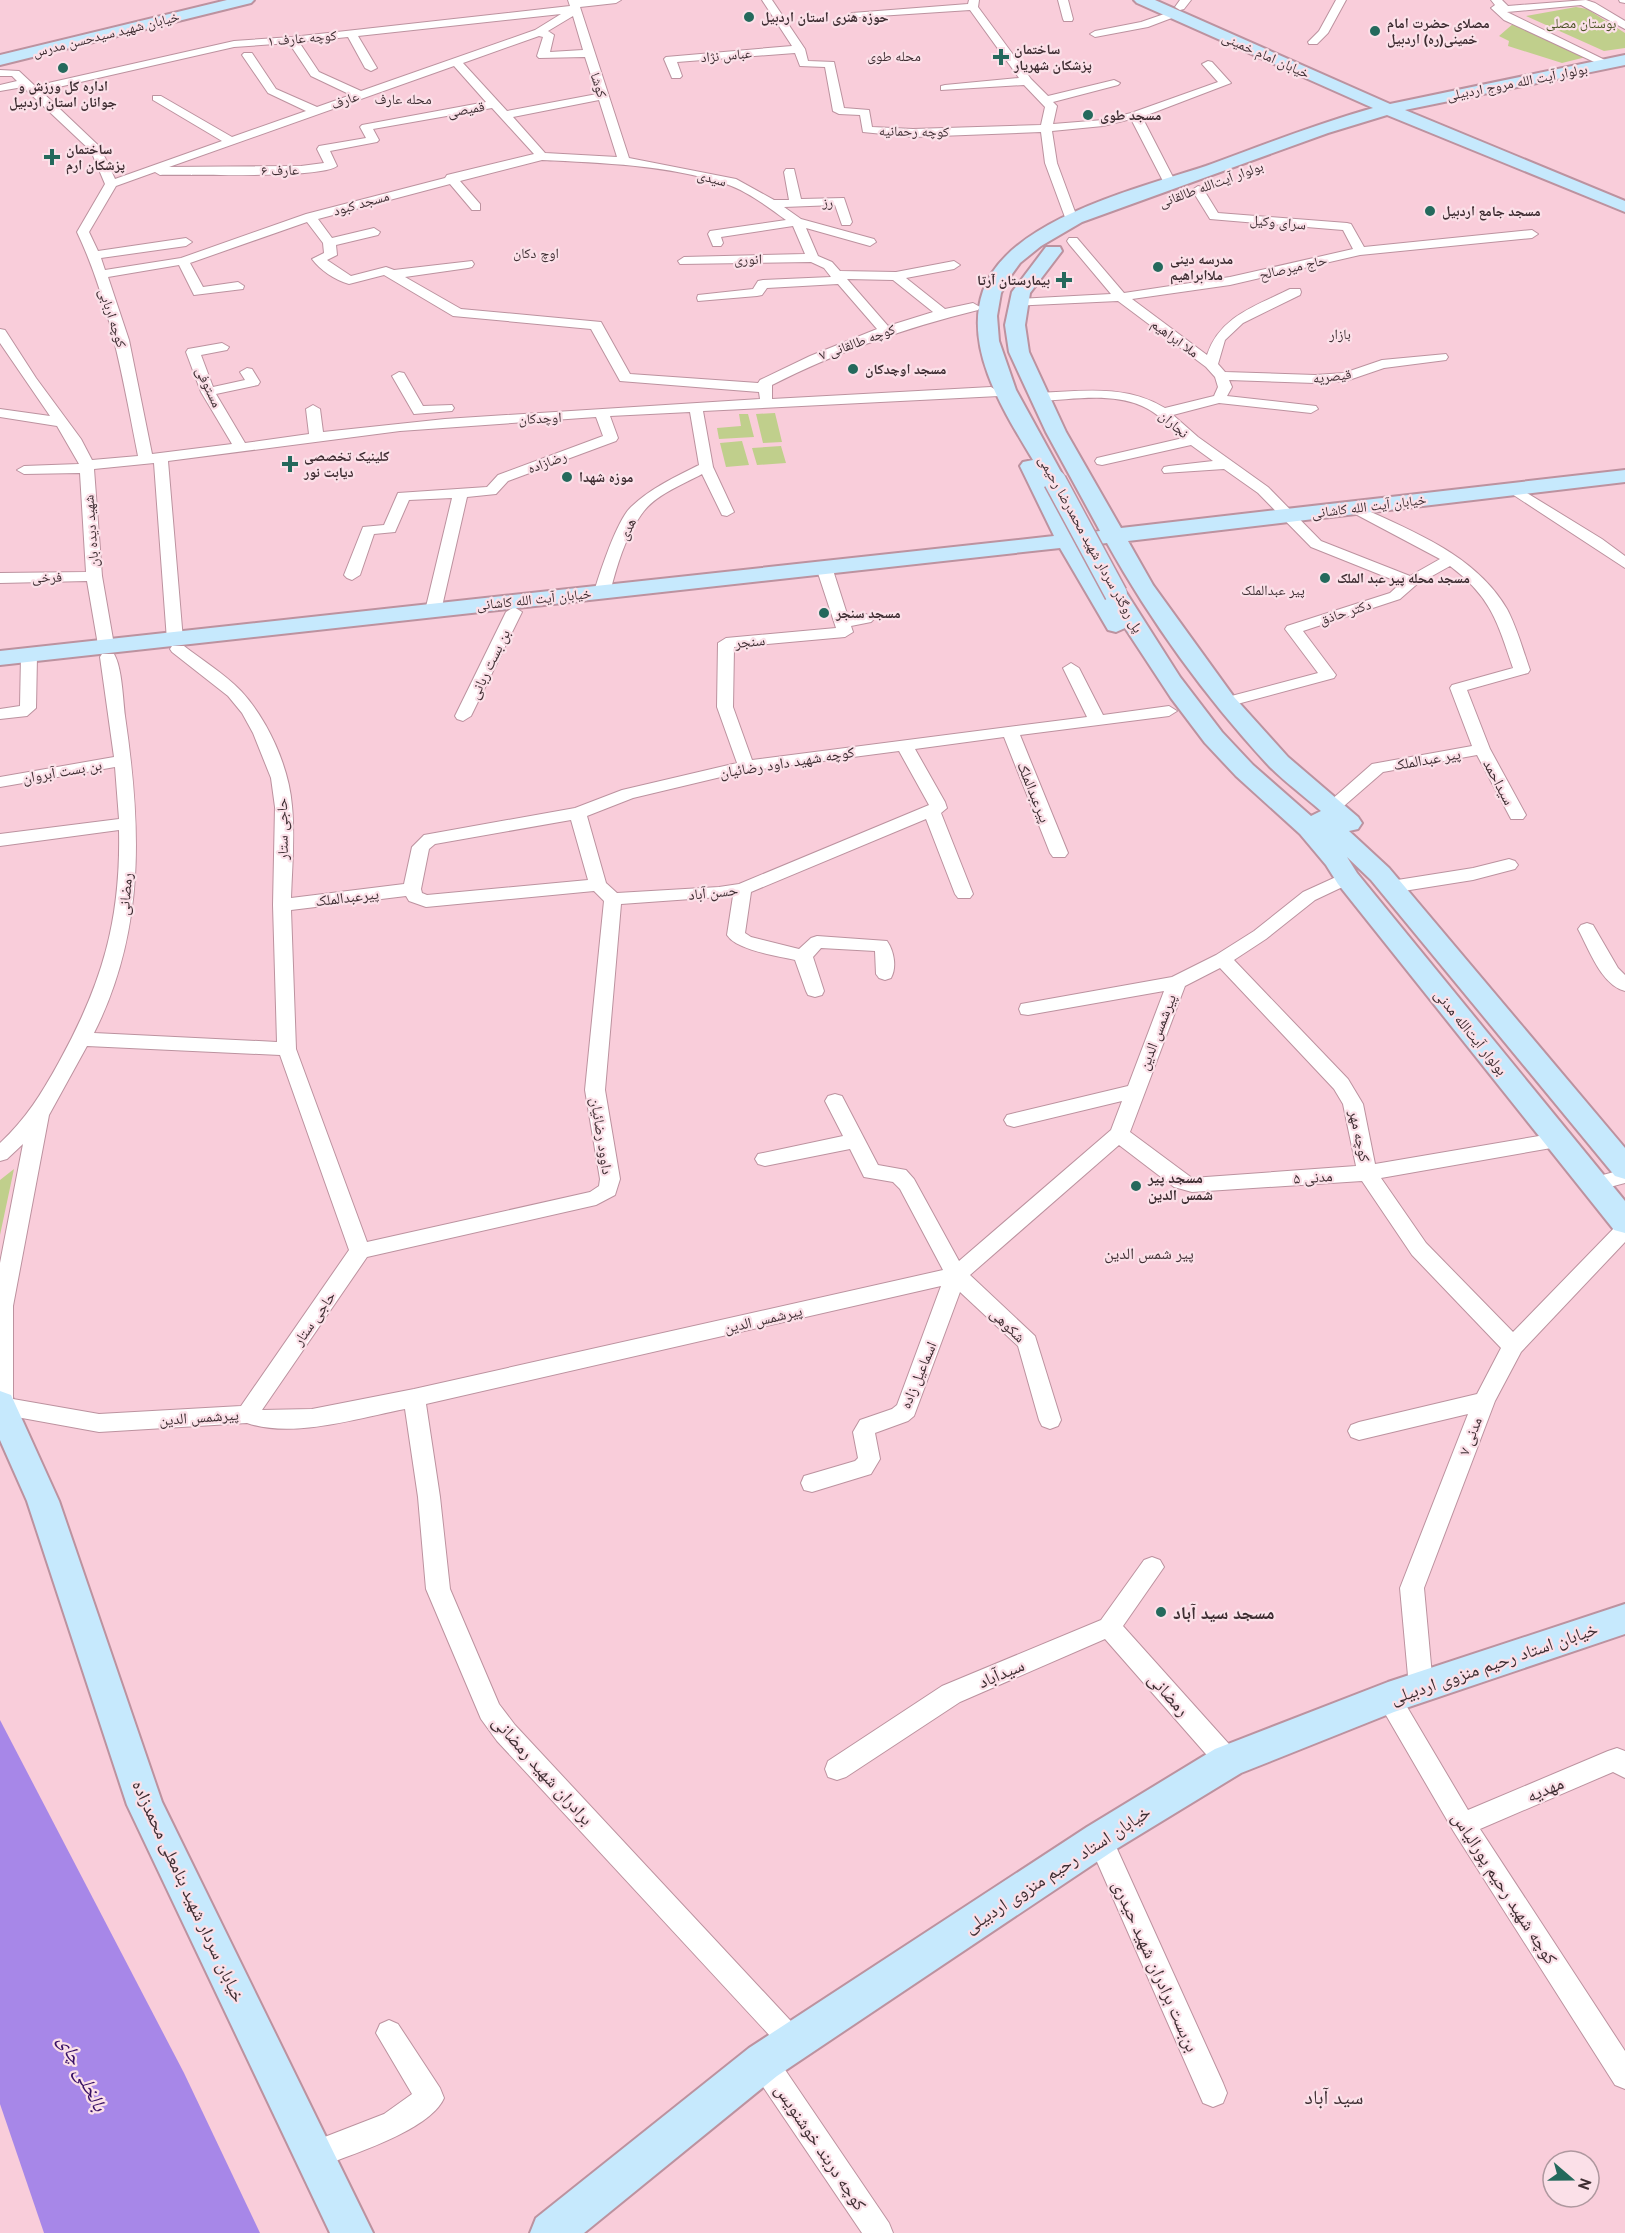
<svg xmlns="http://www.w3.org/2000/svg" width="1625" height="2233" font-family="'PT Sans','Noto Naskh Arabic',sans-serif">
	<rect width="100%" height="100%" fill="#f9cdda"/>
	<!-- green -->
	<path fill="#c0cf8c" d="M1576 7 1587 9 1625 33V48L1604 51 1526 16Z
		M1514 23 1590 56 1562 63 1508 46 1509 41 1499 36Z
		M775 413 782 442 763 443 756 414Z
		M739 414H748L754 437 719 439 717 428 741 426Z
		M742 441 749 465 726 467 720 443Z
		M781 446 786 463 757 465 752 448Z
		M14 1169 0 1235V1180Z"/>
	<!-- water -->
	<path fill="#a787e8" d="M0 1720 184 2073 260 2233H44L0 2104Z"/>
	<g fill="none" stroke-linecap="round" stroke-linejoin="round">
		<defs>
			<path id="street" d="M568 0H621L616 3 580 7 629 158 736 179 774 200H789L784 172 786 169H794L801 199 844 198 852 222 850 225H842L835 205 784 207 801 219 874 239 876 242 870 246 806 228 818 256 832 262 840 271 896 272 954 261 960 265 954 269 906 278 945 309 973 303 980 307 978 310C905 328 839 351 772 385V399L991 387 1001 393 999 396 703 411 713 467 734 512 727 516 722 515 702 474C682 485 654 495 641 515 625 537 617 566 610 592L602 597 594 592C600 572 617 520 631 507 651 488 675 477 699 465L690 412 610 416 618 438 616 441 508 481 496 494 467 497 441 611 433 616 425 611 452 498 409 500 395 532 374 534 360 575 352 580 347 578 344 575 363 527 384 525 398 493 487 487 498 475 603 436 596 417 400 431 168 461 183 640 181 643H169L167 640 154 463 94 469 102 576 114 645 112 648H100L98 645 87 581 0 583V573L86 572 80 473 24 474 17 470 24 466 79 464 57 426 0 417V409L50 416 0 343V329L5 330 36 378 81 439 92 460 138 456C123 379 110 302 77 232L105 184 91 151 23 87 0 91V85L17 81 12 76H0V70L19 71 35 86 234 41 292 37 570 6ZM561 14 535 30 361 91 319 72 299 42 348 37 365 68 371 71 377 68 358 36ZM573 16 583 50 550 52 554 35 548 31ZM539 36 543 37 537 56 539 58 585 57 597 94 507 111 463 63ZM289 43 311 76 351 95 317 107 276 89 252 53H244L242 55 268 93 306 111 232 137 161 96H153V100L222 141 115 179 100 147 41 91 234 47ZM454 66 486 102 362 125 360 127 366 138 319 146 317 149 324 163 301 166 169 167ZM599 100 617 157 545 153 513 117ZM492 108 534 154 447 175 445 178 306 214 181 258 105 270 101 258 186 246 192 242 186 238 98 251 89 232 116 186 155 172 160 175C188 174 322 179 337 166L330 151 377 142 379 140 373 129ZM542 160C603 163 668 165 726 184 747 191 768 207 786 220L710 231 708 234 713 246H721L723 243 721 237 793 226 805 254 684 257 678 261 680 264 811 262 824 268 831 277 763 280 758 281 753 289 698 295 697 298 698 301 757 296 762 295 767 288 838 284 877 329 810 356 760 380 758 383 630 374 601 322 461 309 405 277 468 268 472 267 474 264 472 261 394 270 386 267 351 276 327 260 337 255 336 245 378 235 380 232 374 228 332 238 318 219 450 184 472 210H480V204L460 181ZM307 222 323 243 324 253 312 259C320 270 335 280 349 284L384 275 453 316 591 329 620 381 759 392 760 399 445 419 323 432 320 409 313 405 306 409 309 434 245 443 216 394 258 385 260 382 252 369 247 368 240 372 245 380 213 387 201 355 227 350 229 347 222 343 188 349 186 352 201 392 232 444 152 454 129 340 108 277 179 265 194 295 243 289 244 286 238 282 203 287 190 263ZM847 279 893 280 933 312 888 326Z
				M762 0H772L805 49 808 61 834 62 844 108 869 110 872 127 913 129 1041 125 1045 107 1024 85 941 90V86L945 85 1019 78 970 10 848 18 847 16 852 13 968 4 969 0H979L978 7 1031 79 1048 96 1114 80 1120 83 1118 85 1053 102 1057 106 1053 124 1103 120 1131 113 1218 82 1202 64 1208 61 1212 62 1231 83 1142 117 1176 183 1174 186 1170 187 1164 183 1131 119 1103 126 1052 131 1057 163 1078 220 1072 224 1066 220 1045 163 1041 132 913 137 863 132 860 115 839 114 833 111 825 67 800 66 795 53 677 62 682 76 680 78H672L664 59 666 57 792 46Z
				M1058 0H1068L1073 19 1072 21H1064L1063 19Z
				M1180 0H1191L1184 9 1180 10 1175 7Z
				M1336 0H1346L1328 33 1317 44H1309L1308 42 1319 31Z
				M1491 0H1502L1508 6 1586 0 1595 3 1625 21V29L1581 5 1507 12 1609 62 1611 64 1605 67 1504 20 1491 8 1495 5Z
				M1619 0H1625V3L1620 2Z
				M1173 11 1177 12V16L1148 27 1095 37 1090 34 1095 31 1141 22Z
				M1198 186 1202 187 1218 213 1347 223 1351 224 1364 247 1532 230 1538 234 1532 238 1360 255 1230 285 1132 299 1207 355C1220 316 1256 306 1290 289H1300L1301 292 1300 295 1243 323 1225 340 1218 364 1225 372 1315 375 1344 373 1382 360 1446 354 1448 357 1446 360 1384 368 1346 381 1315 383 1229 380 1232 387 1227 396 1316 406 1318 409 1311 413 1219 403 1173 415 1198 437 1268 487 1321 541 1410 576 1440 559 1344 508 1346 505H1356C1411 531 1475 554 1507 609 1517 628 1523 650 1530 670L1528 673 1467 690 1490 749 1526 815 1523 819H1511L1477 755 1383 772 1337 812H1325L1322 808 1372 764 1472 746 1450 688 1452 685 1513 668C1497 621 1491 597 1450 566L1416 585 1400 599 1303 631 1336 675 1334 678 1226 707 1220 705 1218 702 1220 699 1318 673 1285 629 1287 626 1390 593 1401 583 1311 547 1258 493 1224 469 1164 473 1162 470 1164 467 1169 466 1213 461 1191 445 1102 465 1097 464 1095 461 1097 458 1183 438C1170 427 1157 412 1142 406 1110 392 1071 400 1038 401L1031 397 1038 393C1082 391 1126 384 1165 408L1214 396 1218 387 1215 377 1206 367 1118 301 1013 306 1011 303 1018 299 1111 294 1069 244 1067 241 1069 238H1077L1124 293 1230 277 1353 249 1343 230 1210 219 1192 190Z
				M399 372 404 373 423 406 452 405 454 408 452 411 414 414 392 376Z
				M1514 485 1602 539 1625 556V568L1509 492 1507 489Z
				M824 562 832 567 848 617 866 614 874 619 871 622 851 626 853 632 845 637 734 647 733 707 752 760 1087 717 1063 668 1071 663 1079 668 1103 715 1169 706 1177 711 1169 716 1020 735 1068 853 1065 857H1053L1050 853 1004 737 915 749 945 802 947 808 941 813 973 894 970 898H958L955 894 926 819 751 892 745 933 751 937 799 949 811 938 817 936 887 941C894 951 897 967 891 978L885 980 879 978 876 974 875 951 821 948 813 957 824 991 822 995 815 997 808 995 806 991 795 960C778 956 736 950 727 935L733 896 621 904 605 1090 620 1179 615 1195 596 1205 367 1257 262 1410 312 1409 414 1389 943 1270 900 1189 893 1182 864 1177 850 1149 765 1166 758 1164 755 1159 758 1154 843 1136 825 1101 828 1096 835 1094 842 1096 878 1165 906 1170 914 1179 959 1261 1111 1130 1122 1101 1014 1127 1007 1125 1004 1120 1007 1115 1128 1086 1164 991 1028 1015 1021 1014 1019 1009 1021 1004 1172 977 1216 955 1254 931 1303 892 1347 872 1353 874 1356 878 1353 882 1315 900 1266 939 1234 960 1348 1079 1363 1104 1375 1164 1557 1133 1564 1135 1567 1140 1564 1145 1557 1147 1381 1178 1426 1243 1513 1332 1618 1224 1625 1221V1242L1521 1352 1495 1401 1424 1588 1433 1687 1429 1695 1421 1698 1413 1695 1409 1687 1400 1588 1468 1414 1359 1440 1351 1437 1348 1431 1351 1425 1359 1422 1477 1394 1501 1348 1412 1255 1362 1181 1192 1192 1174 1187 1119 1145 970 1275 1035 1336 1061 1420 1058 1426 1050 1429 1042 1426 1039 1420 1018 1346 960 1292 914 1416 908 1421 875 1433 880 1459 871 1474 812 1492 804 1490 801 1483 804 1476 855 1461 858 1458 853 1432 860 1420 892 1409 897 1405 941 1286 426 1404 440 1497 450 1589 499 1704 515 1725 802 2033 806 2042 802 2051 793 2055 784 2051 497 1741 481 1719 426 1589 418 1497 405 1409C358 1418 293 1439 247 1423L99 1432 0 1414V1263L23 1144 7 1159 0 1161V1143C26 1119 42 1093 59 1062 102 984 121 920 119 830L0 846V834L119 819 115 767 0 787V777L114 757 100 657 102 654H114C122 667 123 700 125 716 141 825 146 930 94 1033L277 1042 273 905 275 807 271 778 253 733 242 713 228 696 172 652 170 649 172 646H184C202 660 225 674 241 691 268 720 289 767 292 806 295 836 292 868 291 898L404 884 412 847 424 835 575 808 622 790 737 763 717 707 718 643 726 638 836 628 816 567ZM899 751 929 805 739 884 719 887 617 893 606 883 587 816 633 798 746 771ZM571 820 588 880 427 895 422 893 421 889 429 849 435 844ZM594 891 604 901 585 1090 600 1179 599 1186 590 1192 367 1242 296 1049 291 910 406 896 409 901 426 907ZM1220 968 1334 1089 1343 1104 1356 1166 1192 1178 1130 1132 1185 986ZM87 1046 280 1055 349 1250 241 1406 99 1414 13 1399V1306L49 1115Z
				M514 607 522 612 471 716 463 721 457 719 455 716 506 612Z
				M29 651 37 656 36 708 27 716 0 719V709L20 706 21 656Z
				M1509 859 1515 861 1518 865 1515 869 1473 880 1391 893 1385 891 1382 887 1385 883 1391 881 1473 868Z
				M1587 923 1593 925 1618 968 1625 975V991C1601 985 1589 949 1578 929L1581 925Z
				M1625 1169V1183L1595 1191 1588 1189 1585 1184 1588 1179Z
				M1152 1557 1160 1560 1164 1567 1123 1626 1237 1753 1240 1761 1237 1769 1228 1772 1219 1769 1105 1639 960 1702 846 1777 837 1780 828 1777 825 1769 828 1761 942 1686 1101 1620 1144 1560Z
				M1388 1687 1397 1690 1468 1810 1608 1751 1617 1748 1625 1751V1778L1613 1772 1480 1829 1625 2051V2089L1615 2085 1454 1832 1376 1698 1379 1690Z
				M1100 1827 1109 1831 1223 2083 1227 2093 1223 2103 1213 2107 1203 2103 1087 1839 1091 1831Z
				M389 2020 398 2024 440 2088 444 2098C430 2131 347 2156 314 2169L304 2165 300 2155 304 2145 384 2114 412 2094 376 2033 380 2024Z
				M763 2049 773 2052 889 2223 893 2233H862L753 2072 749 2062 753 2052Z"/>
			<path id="secondary" d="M227 0H254L251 3 0 65V55Z
				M1134 0H1155L1390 104 1625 55V65L1405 110 1625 201V212L1387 115 1328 133 1082 222 1041 246 1020 263 1007 281 1001 293 997 316 999 341 1016 390 1066 481 1062 485 1051 486 1075 534 1100 531 1046 432 1009 352 1005 325 1012 292 1046 247H1060L1062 251 1030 293 1025 325 1029 352 1066 432 1121 528 1625 470V482L1128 541 1153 585 1234 697 1288 757 1358 817 1362 823 1358 829 1349 831 1389 868 1625 1148V1179L1615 1176 1371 880 1347 857 1357 873 1625 1201V1233L1614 1230 1338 884 1326 865 1300 834 1236 776 1205 743 1171 698 1125 628 1116 632 1108 630 1060 548 0 665V651L1054 536 1020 466 1023 462 1033 460C1005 413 963 349 983 291 1008 219 1140 188 1206 166 1261 146 1316 124 1373 108L1137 3ZM1107 543C1151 622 1207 699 1269 766 1285 782 1304 796 1321 811L1311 816 1253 765 1222 732 1180 677 1124 589 1116 587 1107 591 1081 546Z
				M0 1391 11 1395 59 1501 162 1802 373 2233H330L127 1805 27 1501 0 1440Z
				M1625 1604V1634L1394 1712 1241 1773 1113 1851 777 2076 584 2233H530L536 2218 749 2048 1087 1827 1215 1749 1388 1682Z"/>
		</defs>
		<!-- street casing -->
		<use href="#street" stroke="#bc929f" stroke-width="2"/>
		<!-- secondary casing -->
		<use href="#secondary" stroke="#bc929f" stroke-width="4"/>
		<!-- street -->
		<use href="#street" fill="#fff" fill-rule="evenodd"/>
		<!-- secondary -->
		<use href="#secondary" fill="#c6e9fd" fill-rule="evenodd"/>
		<defs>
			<path id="secondary-bridge" d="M1055 481 1116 594"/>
		</defs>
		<!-- secondary-bridge casing -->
		<use href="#secondary-bridge" stroke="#bc929f" stroke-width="25" stroke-linecap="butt"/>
		<!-- secondary-bridge -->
		<use href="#secondary-bridge" stroke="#c6e9fd" stroke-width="22"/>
	</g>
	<!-- markers -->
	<g fill="#24695c" stroke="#fbe0e8" stroke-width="2">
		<circle cx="749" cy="17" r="6"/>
		<circle cx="1375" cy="31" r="6"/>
		<path d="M998 48h6v6h6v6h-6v6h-6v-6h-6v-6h6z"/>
		<circle cx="63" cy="68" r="6"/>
		<circle cx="1088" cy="115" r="6"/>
		<path d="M49 148h6v6h6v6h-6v6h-6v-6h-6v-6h6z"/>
		<circle cx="1430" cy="211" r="6"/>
		<circle cx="1158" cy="267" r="6"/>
		<path d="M1061 271h6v6h6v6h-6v6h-6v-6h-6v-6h6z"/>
		<circle cx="853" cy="369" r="6"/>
		<path d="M287 455h6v6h6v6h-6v6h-6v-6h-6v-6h6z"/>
		<circle cx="567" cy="477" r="6"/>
		<circle cx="1325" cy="578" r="6"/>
		<circle cx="824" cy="613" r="6"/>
		<circle cx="1136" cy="1186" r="6"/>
		<circle cx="1161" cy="1612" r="6"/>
	</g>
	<g text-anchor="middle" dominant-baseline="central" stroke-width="4.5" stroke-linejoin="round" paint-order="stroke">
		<!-- far-poi labels -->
		<g font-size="14" font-weight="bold" fill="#3e2d32" stroke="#fbe0e8" text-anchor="start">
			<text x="761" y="17">حوزه هنری استان اردبیل</text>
			<text x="1387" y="23">مصلای حضرت امام<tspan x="1387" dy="16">خمینی(ره) اردبیل</tspan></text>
			<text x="1014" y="49">ساختمان<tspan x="1014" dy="16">پزشکان شهریار</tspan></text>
			<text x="63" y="86" text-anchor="middle">اداره کل ورزش و<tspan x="63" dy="16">جوانان استان اردبیل</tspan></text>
			<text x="1100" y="115">مسجد طوی</text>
			<text x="66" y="149">ساختمان<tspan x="66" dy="16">پزشکان ارم</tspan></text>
			<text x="1442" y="211">مسجد جامع اردبیل</text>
			<text x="1170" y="259">مدرسه دینی<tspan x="1170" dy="16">ملاابراهیم</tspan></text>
			<text x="1050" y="280" text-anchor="end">بیمارستان آرتا</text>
			<text x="865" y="369">مسجد اوچدکان</text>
			<text x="304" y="456">کلینیک تخصصی<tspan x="304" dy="16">دیابت نور</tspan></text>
			<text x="579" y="477">موزه شهدا</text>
			<text x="1337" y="578">مسجد محله پیر عبد الملک</text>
			<text x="836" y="613">مسجد سنجر</text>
		</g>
		<!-- far-park labels -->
		<g font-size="14" fill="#4b5325" stroke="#fbe0e8">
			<text x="1581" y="23">بوستان مصلی</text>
		</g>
		<!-- far-street labels -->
		<g font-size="14" fill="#3e2d32" stroke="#fbe0e8">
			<text transform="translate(106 34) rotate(-14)">خیابان شهید سیدحسن مدرس</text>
			<text transform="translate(302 38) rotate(-5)">کوچه عارف ۱</text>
			<text transform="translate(726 55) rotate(-5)">عباس نژاد</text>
			<text transform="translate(1266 55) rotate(24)">خیابان امام خمینی</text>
			<text transform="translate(1517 82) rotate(-11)">بولوار آیت الله مروج اردبیلی</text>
			<text transform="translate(599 85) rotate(72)">کوشا</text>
			<text transform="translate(345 100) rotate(-20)">عارف</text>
			<text transform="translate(466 109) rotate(-10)">قمیصی</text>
			<text transform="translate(914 131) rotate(1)">کوچه رحمانیه</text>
			<text transform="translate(280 170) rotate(-1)">عارف ۶</text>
			<text transform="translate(712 178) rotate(15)">سیدی</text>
			<text transform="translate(1211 184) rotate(-20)">بولوار آیت‌الله طالقانی</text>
			<text transform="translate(828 202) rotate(2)">رز</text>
			<text transform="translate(361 203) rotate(-16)">مسجد کبود</text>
			<text transform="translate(1278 222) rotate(5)">سرای وکیل</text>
			<text transform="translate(748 259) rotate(-1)">انوری</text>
			<text transform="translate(1293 267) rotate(-13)">حاج میرصالح</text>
			<text transform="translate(113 318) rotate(72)">کوچه اربابی</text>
			<text transform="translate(1175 338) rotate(36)">ملا ابراهیم</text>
			<text transform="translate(857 342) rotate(-20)">کوچه طالقانی ۷</text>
			<text transform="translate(1332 376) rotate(-7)">قیصریه</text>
			<text transform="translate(209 387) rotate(65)">مستوفی</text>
			<text transform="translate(540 418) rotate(-3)">اوچدکان</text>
			<text transform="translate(1174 424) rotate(41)">نجاران</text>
			<text transform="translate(547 462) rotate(-20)">رضازاده</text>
			<text transform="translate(1369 506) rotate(-7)">خیابان آیت الله کاشانی</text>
			<text transform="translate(627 529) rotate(-64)">هدی</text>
			<text transform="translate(91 531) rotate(-94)">شهید دیده بان</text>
			<text transform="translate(1091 544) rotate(61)">پل روگذر سردار شهید محمدرضا رحیمی</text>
			<text transform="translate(47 577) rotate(-1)">فرخی</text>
			<text transform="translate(534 599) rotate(-6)">خیابان آیت الله کاشانی</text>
			<text transform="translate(1345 612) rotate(-18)">دکتر حاذق</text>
		</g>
		<!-- far-neighbourhood labels -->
		<g font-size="14" fill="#3e2d32" stroke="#fbe0e8">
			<text x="894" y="56">محله طوی</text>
			<text x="403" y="99">محله عارف</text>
			<text x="536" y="253">اوچ دکان</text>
			<text x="1340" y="334">بازار</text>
			<text x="1273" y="590">پیر عبدالملک</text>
		</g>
		<!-- street labels -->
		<g font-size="15" fill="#3e2d32" stroke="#fbe0e8">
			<text transform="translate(750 641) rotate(-6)">سنجر</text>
			<text transform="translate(489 664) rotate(-64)">بن بست ربانی</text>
			<text transform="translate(1427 759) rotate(-10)">پیر عبدالملک</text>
			<text transform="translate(787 762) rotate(-9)">کوچه شهید داود رضائیان</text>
			<text transform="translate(62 771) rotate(-10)">بن بست آبروان</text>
			<text transform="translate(1499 782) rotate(62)">سیداحمد</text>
			<text transform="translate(1034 792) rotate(68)">پیرعبدالملک</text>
			<text transform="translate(282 829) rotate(-91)">حاجی ستار</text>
			<text transform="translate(713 892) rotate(-6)">حسن آباد</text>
			<text transform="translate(125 894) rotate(-85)">رمضانی</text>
			<text transform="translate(347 897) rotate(-7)">پیرعبدالملک</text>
			<text transform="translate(1157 1032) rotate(-69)">پیرشمس الدین</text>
			<text transform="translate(1471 1032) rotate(51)">بولوار آیت‌الله مدنی</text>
			<text transform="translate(602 1136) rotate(81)">داوود رضائیان</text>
			<text transform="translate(1360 1136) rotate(78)">کوچه مهر</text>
			<text transform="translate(1313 1177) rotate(-4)">مدنی ۵</text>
			<text transform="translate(314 1318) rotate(-55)">حاجی ستار</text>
			<text transform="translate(763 1319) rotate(-13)">پیرشمس الدین</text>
			<text transform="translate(1008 1325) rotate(44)">شکوهی</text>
			<text transform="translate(918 1375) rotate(-67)">اسماعیل زاده</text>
			<text transform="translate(199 1417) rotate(-4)">پیرشمس الدین</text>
			<text transform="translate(1470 1436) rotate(-69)">مدنی ۷</text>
		</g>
		<!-- poi labels -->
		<g font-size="15" font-weight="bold" fill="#3e2d32" stroke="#fbe0e8" text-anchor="start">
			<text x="1148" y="1177">مسجد پیر<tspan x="1148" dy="17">شمس الدین</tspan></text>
		</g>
		<!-- neighbourhood labels -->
		<g font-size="16" fill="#3e2d32" stroke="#fbe0e8">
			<text x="1149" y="1253">پیر شمس الدین</text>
		</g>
		<!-- near-poi labels -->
		<g font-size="18" font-weight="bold" fill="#3e2d32" stroke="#fbe0e8" text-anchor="start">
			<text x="1173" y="1612">مسجد سید آباد</text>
		</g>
		<!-- near-street labels -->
		<g font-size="18" fill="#3e2d32" stroke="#fbe0e8">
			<text transform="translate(1494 1663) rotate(-19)">خیابان استاد رحیم منزوی اردبیلی</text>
			<text transform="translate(1001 1673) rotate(-23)">سیدآباد</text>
			<text transform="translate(1169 1694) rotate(48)">رمضانی</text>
			<text transform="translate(543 1770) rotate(48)">برادران شهید رمضانی</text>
			<text transform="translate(1545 1789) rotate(-23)">مهدیه</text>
			<text transform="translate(1057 1869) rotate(-33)">خیابان استاد رحیم منزوی اردبیلی</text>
			<text transform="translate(1505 1888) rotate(57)">کوچه شهید رحیم پورالیاس</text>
			<text transform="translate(189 1891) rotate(65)">خیابان سردار شهید بنامعلی محمدزاده</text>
			<text transform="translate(1156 1966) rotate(66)">بن‌بست برادران شهید حیدری</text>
			<text transform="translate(821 2147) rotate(56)">کوچه دربند خوشنویس</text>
		</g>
		<!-- near-water labels -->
		<g font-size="20" font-style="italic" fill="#370f65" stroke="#fbe0e8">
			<text transform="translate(83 2073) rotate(63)">بالخلی چای</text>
		</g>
		<!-- near-neighbourhood labels -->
		<g font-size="20" fill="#3e2d32" stroke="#fbe0e8">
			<text x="1334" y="2097">سید آباد</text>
		</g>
	</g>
	<!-- north arrow -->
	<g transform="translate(1571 2179) rotate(110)"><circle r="28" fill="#fbe0e8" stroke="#af989f" stroke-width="1.5"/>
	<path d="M0-4.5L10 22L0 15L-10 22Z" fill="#24695c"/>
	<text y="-9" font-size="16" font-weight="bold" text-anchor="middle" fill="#3e2d32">N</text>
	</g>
</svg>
